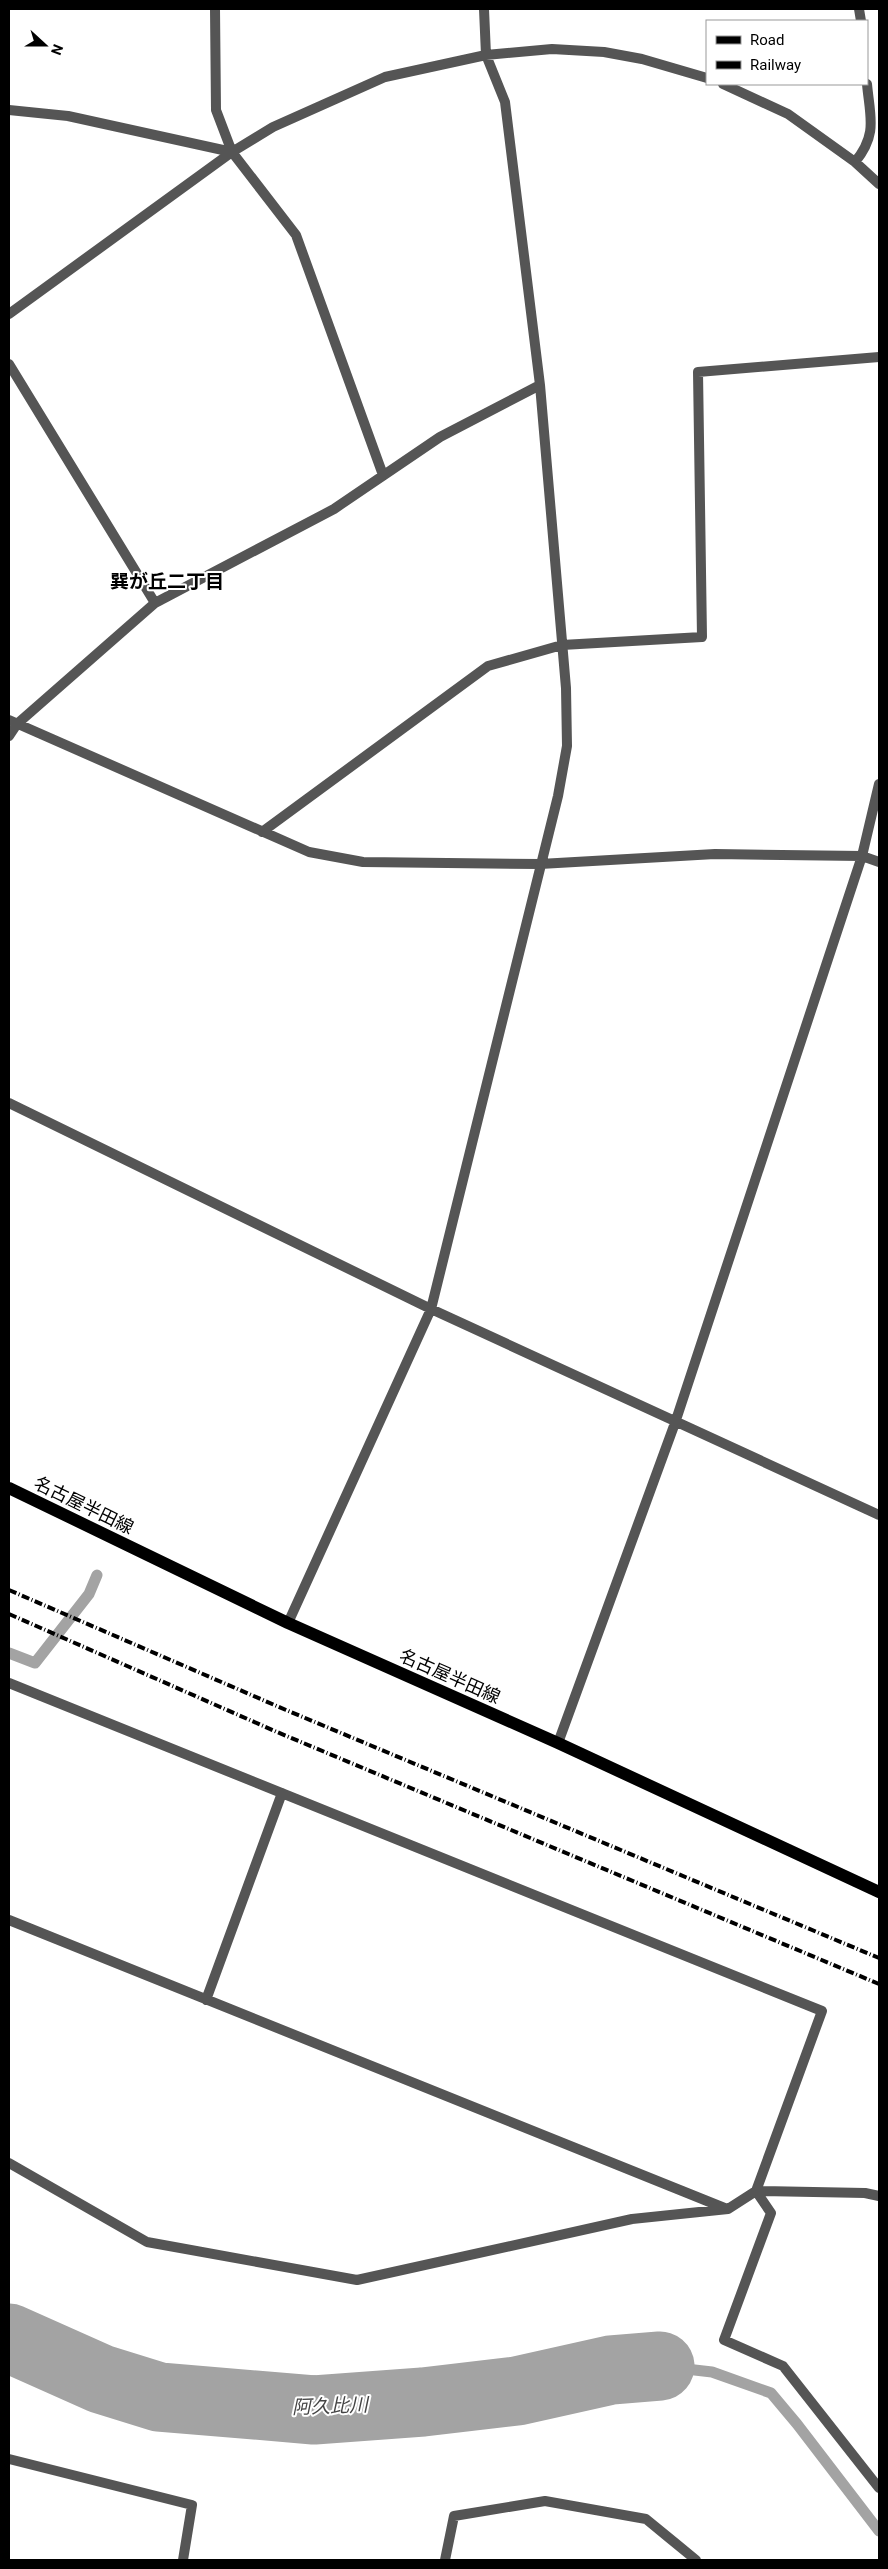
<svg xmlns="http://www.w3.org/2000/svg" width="888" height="2569" font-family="Roboto,'Noto Sans JP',sans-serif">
	<rect width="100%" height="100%" fill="#fff"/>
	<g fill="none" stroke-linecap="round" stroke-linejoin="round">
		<!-- stream -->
		<path stroke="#a3a3a3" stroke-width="11" d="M9 1653 35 1663 89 1594 97 1575
			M660 2366 712 2372 771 2393 797 2424 879 2531"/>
		<!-- river -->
		<path stroke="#a3a3a3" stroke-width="69" d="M9 2338 101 2379 159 2397 314 2410 423 2402 517 2391 611 2370 660 2366"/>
		<!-- street -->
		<path stroke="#555" stroke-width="10" d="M215 9 216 110 232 152 296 235 383 475
			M859 9 861 21
			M723 84 788 114 855 162 879 184
			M9 110 68 116 232 152
			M855 162C878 134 870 117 867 84
			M9 314 232 152 273 127 385 77 486 55 552 49 604 52 642 59 707 78
			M9 364 155 603
			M9 720 309 852 363 862 540 864 715 854 862 856 879 862
			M9 736 17 724 155 603 334 509 440 437 540 385
			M262 832 488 666 562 645 702 637 698 372 879 357
			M9 1103 431 1309 879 1515
			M288 1623 431 1309 558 796 567 746 566 688 540 385 505 102 486 55 484 9
			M9 1683 822 2011 756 2191
			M558 1743 675 1423 862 856 879 784
			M9 1920 727 2209
			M206 2000 282 1793
			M9 2163 147 2242 357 2280 632 2219 728 2209 756 2191 865 2193 879 2196
			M756 2191 771 2213 724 2340 783 2366 879 2488
			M9 2459 192 2505 183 2560
			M445 2560 454 2516 545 2501 646 2519 696 2560"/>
		<!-- primary -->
		<path stroke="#000" stroke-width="12" d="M9 1488 288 1623 558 1743 879 1892"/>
		<!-- rail -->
		<path stroke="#000" stroke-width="4" stroke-dasharray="8 2.5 1 2.5" stroke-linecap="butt" d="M9 1590 286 1710 879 1958
			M9 1614 277 1732 879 1984"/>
	</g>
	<g text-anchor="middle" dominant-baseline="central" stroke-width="4" stroke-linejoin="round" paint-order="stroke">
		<!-- street labels -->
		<g font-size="18" fill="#000" stroke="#fff">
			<text transform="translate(84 1505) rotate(26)">名古屋半田線</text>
			<text transform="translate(450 1676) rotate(24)">名古屋半田線</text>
		</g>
		<!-- neighbourhood labels -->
		<g font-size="19" font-weight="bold" fill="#000" stroke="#fff">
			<text x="167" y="581">巽が丘二丁目</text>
		</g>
		<!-- water labels -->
		<g font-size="19" font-style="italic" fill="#444" stroke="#fff">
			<text transform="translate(330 2406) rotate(-2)">阿久比川</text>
		</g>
	</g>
	<!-- border -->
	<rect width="888" height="2569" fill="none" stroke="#000000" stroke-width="20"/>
	<!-- legend -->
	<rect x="706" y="20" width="162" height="65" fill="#ffffff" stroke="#999999"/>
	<rect x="716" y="36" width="25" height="8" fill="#000000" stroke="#999999"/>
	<text x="750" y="45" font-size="15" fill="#000000">Road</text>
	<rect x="716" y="61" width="25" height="8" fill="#000000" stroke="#999999"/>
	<text x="750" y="70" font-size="15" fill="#000000">Railway</text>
	<!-- north arrow -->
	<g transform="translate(45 45) rotate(111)" stroke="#ffffff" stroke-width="4" paint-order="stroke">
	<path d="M0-4L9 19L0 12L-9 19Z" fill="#000000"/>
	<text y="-8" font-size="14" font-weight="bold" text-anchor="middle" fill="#000000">N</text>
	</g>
</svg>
